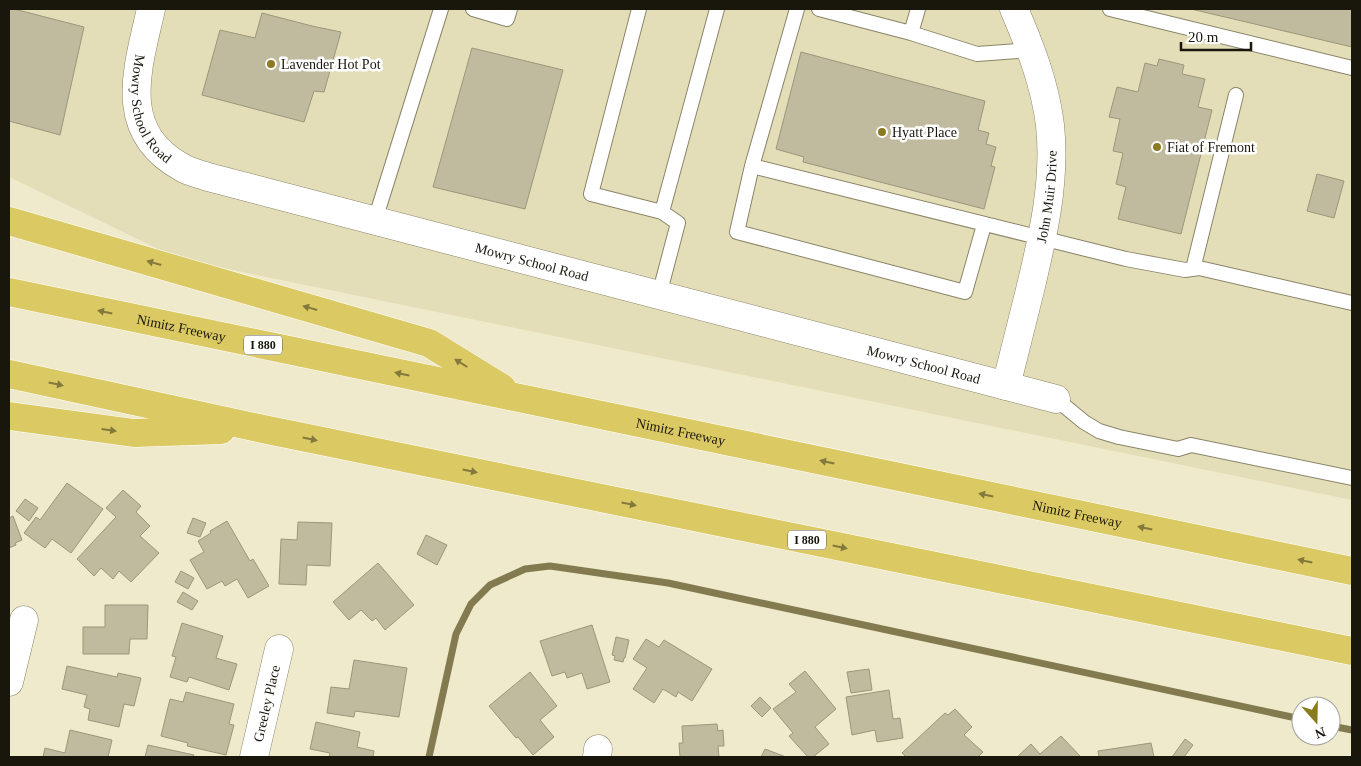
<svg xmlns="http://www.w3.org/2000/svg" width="1361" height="766" font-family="'Times New Roman',serif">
	<rect width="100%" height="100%" fill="#efeacb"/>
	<!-- built -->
	<path fill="#e4deb8" d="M9 9H1352V500L179 259 9 177Z"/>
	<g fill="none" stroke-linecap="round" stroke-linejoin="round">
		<!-- stream -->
		<path stroke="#837b4f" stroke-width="7" d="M1331 726 1352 730
			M429 757 456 634 471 604 490 585 525 569 550 566 668 583 1301 719"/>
	</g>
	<!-- building -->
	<path fill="#c0bb9e" stroke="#9c977a" d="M9 9H14L84 27 60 135 9 121Z
		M1191 9H1352V47Z
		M262 13 312 26 341 32 324 92 314 91 304 122 202 95 220 30 255 38Z
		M472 48 563 70 525 209 433 187Z
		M801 52 985 101 978 130 989 133 986 144 996 147 991 166 995 167 984 209 803 162 804 157 776 149Z
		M1159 59 1184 65 1182 74 1205 79 1198 107 1212 110 1181 234 1118 219 1126 187 1116 184 1123 153 1113 151 1120 119 1109 117 1117 87 1138 92 1145 63 1157 66Z
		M1317 174 1344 181 1334 218 1307 211Z
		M67 483 103 509 71 553 52 539 45 548 24 533 36 517 40 520Z
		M123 490 141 506 136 512 150 526 140 536 159 553 131 582 119 571 113 579 101 568 94 576 77 559 116 517 106 508Z
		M25 499 38 508 29 521 16 511Z
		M13 516 22 540 15 543 16 545 9 548V518Z
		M193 518 206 523 200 537 187 533Z
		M227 521 250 561 253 559 269 586 248 598 237 579 225 586 222 581 207 589 190 560 204 552 198 541 211 533 210 531Z
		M298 522 332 523 330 566 307 565 306 585 279 584 281 539 297 540Z
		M426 535 447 545 437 565 417 554Z
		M378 563 414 605 385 630 376 618 372 621 361 610 349 620 333 602Z
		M181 571 194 578 188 589 175 582Z
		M183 592 198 601 192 610 177 602Z
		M105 605H148L147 639H130L129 654H83V627H105Z
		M182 623 223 636 216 658 237 664 229 690 189 677 187 682 170 677 176 657 172 656Z
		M592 625 610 682 587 689 582 673 567 678 565 672 552 676 540 641Z
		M616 637 629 640 625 658H624L623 662 614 660 615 656 612 655Z
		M646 639 659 647 664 640 712 669 692 701 678 692 676 697 663 689 654 703 633 689 647 668 633 659Z
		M354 660 407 668 399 717 355 711 354 717 327 713 331 687 349 689Z
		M67 666 117 677 118 673 141 678 134 706 124 704 119 727 88 720 90 709 84 707 87 695 62 689Z
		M869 669 872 690 851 693 847 672Z
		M805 671 836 709 815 727 829 744 813 757H808L789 736 793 733 773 709 796 692 789 684Z
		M530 672 557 706 540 720 554 737 533 755 518 737 516 738 489 706Z
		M889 690 893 719 900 718 903 738 877 742 875 730 852 735 846 697Z
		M186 692 234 704 229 724 234 725 226 755 187 746 188 743 161 736 170 699 183 702Z
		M760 697 771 708 762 717 751 706Z
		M955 709 972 727 964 735 983 752 978 757H906L902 753 945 713 948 715Z
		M316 722 360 732 357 747 374 751 373 757H329L330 753 310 749Z
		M717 724 718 731 723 730 724 746H718L719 757H673H680L679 743H683L682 726Z
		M70 730 112 740 108 757H43L45 748 65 753Z
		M1061 736 1081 757H1017L1031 744 1040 754Z
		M1185 739 1193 745 1184 757H1172Z
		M1151 743 1154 757H1099L1098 751Z
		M148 745 194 755 193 757H145Z
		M765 749 786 757H761Z"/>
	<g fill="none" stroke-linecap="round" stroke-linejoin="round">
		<defs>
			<path id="service" d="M473 9 507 19 510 9
				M639 9 591 194 662 212 717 9
				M797 9 752 166 737 232 965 292 984 225
				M819 9 911 33 977 54 1032 50
				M1110 9 1352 68
				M911 33 918 9
				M752 166 1126 259 1185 270 1199 268 1352 303
				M375 220 441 9
				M1193 269 1236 95
				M659 295 678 223 662 212
				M1056 399 1084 422 1099 431 1119 437 1178 449 1191 445 1352 478"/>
			<g id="minor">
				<path id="s1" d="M1006 386C1014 354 1022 322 1030 290 1043 236 1056 181 1050 125 1045 84 1030 46 1014 9"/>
				<path d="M9 682 24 620"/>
				<path id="s2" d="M254 757 279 649"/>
				<path d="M597 757 598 749"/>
			</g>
			<g id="tertiary">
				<path id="s3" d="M151 9C138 68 115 131 183 168 190 172 200 174 208 177L1056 399"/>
			</g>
			<g id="motorway">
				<path d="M9 221 429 343 502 388"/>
				<path id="s4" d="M9 292 1352 571"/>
				<path d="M9 374 263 429 1352 651"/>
				<path d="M9 416 134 433 221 430"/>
			</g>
		</defs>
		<!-- service casing -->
		<use href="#service" stroke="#8a8569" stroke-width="16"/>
		<!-- minor casing -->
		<use href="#minor" stroke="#8a8569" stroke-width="29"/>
		<!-- tertiary casing -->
		<use href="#tertiary" stroke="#8a8569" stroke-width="29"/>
		<!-- motorway casing -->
		<use href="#motorway" stroke="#fff" stroke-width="29"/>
		<!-- service -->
		<use href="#service" stroke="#fff" stroke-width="14"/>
		<!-- minor -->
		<use href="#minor" stroke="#fff" stroke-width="28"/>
		<!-- tertiary -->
		<use href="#tertiary" stroke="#fff" stroke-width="28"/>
		<!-- motorway -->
		<use href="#motorway" stroke="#dbc963" stroke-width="28"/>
	</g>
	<!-- one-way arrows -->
	<defs><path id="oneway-solid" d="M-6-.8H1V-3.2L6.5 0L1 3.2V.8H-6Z" transform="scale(1.25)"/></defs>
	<g fill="#84793c">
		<use href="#oneway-solid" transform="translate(154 263) rotate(-164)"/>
		<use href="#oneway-solid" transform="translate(310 308) rotate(-164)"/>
		<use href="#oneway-solid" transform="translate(105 312) rotate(-168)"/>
		<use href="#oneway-solid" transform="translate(461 363) rotate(-148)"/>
		<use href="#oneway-solid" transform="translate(402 374) rotate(-168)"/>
		<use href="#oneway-solid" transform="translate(56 384) rotate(12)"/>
		<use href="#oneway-solid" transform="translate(109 430) rotate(8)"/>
		<use href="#oneway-solid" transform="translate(310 439) rotate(12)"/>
		<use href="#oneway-solid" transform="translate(827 462) rotate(-168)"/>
		<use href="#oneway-solid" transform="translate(470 471) rotate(12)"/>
		<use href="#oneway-solid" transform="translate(986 495) rotate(-168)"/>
		<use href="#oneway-solid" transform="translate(629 504) rotate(12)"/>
		<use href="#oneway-solid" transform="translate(1145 528) rotate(-168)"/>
		<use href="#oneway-solid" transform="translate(840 547) rotate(12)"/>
		<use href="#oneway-solid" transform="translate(1305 561) rotate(-168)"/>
	</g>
	<!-- markers -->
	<g fill="#8a7b20" stroke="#fff" stroke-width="2">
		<circle cx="271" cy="64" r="5"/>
		<circle cx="882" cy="132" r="5"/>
		<circle cx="1157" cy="147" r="5"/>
	</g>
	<g text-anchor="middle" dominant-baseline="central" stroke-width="5" stroke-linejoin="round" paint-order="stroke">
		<!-- shield labels -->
		<g fill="#fff" stroke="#5e5d55" stroke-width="1">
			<rect x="244" y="335.5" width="38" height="19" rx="4"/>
			<rect x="788" y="530.5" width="38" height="19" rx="4"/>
		</g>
		<g font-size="12" font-weight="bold" fill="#19170c">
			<text x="263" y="345">I 880</text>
			<text x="807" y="540">I 880</text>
		</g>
		<!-- poi labels -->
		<g font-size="14" fill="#19170c" stroke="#fff" text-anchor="start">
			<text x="281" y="64">Lavender Hot Pot</text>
			<text x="892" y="132">Hyatt Place</text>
			<text x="1167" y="147">Fiat of Fremont</text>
		</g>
		<!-- street labels -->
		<g font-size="14" fill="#19170c" stroke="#fff">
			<text stroke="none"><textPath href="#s3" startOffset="105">Mowry School Road</textPath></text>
			<text stroke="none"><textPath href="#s1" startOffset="194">John Muir Drive</textPath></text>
			<text stroke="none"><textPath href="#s3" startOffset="540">Mowry School Road</textPath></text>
			<text stroke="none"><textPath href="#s4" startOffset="176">Nimitz Freeway</textPath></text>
			<text stroke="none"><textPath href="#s3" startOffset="945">Mowry School Road</textPath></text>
			<text stroke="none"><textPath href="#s4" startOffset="686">Nimitz Freeway</textPath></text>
			<text stroke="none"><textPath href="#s4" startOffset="1091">Nimitz Freeway</textPath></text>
			<text stroke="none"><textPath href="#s2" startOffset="55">Greeley Place</textPath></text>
		</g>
	</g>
	<!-- border -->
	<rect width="1361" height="766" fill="none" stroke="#19170c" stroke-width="20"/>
	<!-- north arrow -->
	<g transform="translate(1316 721) rotate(160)"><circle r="24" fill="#ffffff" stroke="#a3a29e"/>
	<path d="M0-4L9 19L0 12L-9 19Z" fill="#8a7b20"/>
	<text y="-8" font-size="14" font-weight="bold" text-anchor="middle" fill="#19170c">N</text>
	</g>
	<!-- scale -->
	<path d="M1181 42v8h70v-8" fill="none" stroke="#19170c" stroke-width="2.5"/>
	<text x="1188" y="42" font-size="15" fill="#19170c" stroke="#ffffff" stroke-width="4" paint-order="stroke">20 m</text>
</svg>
